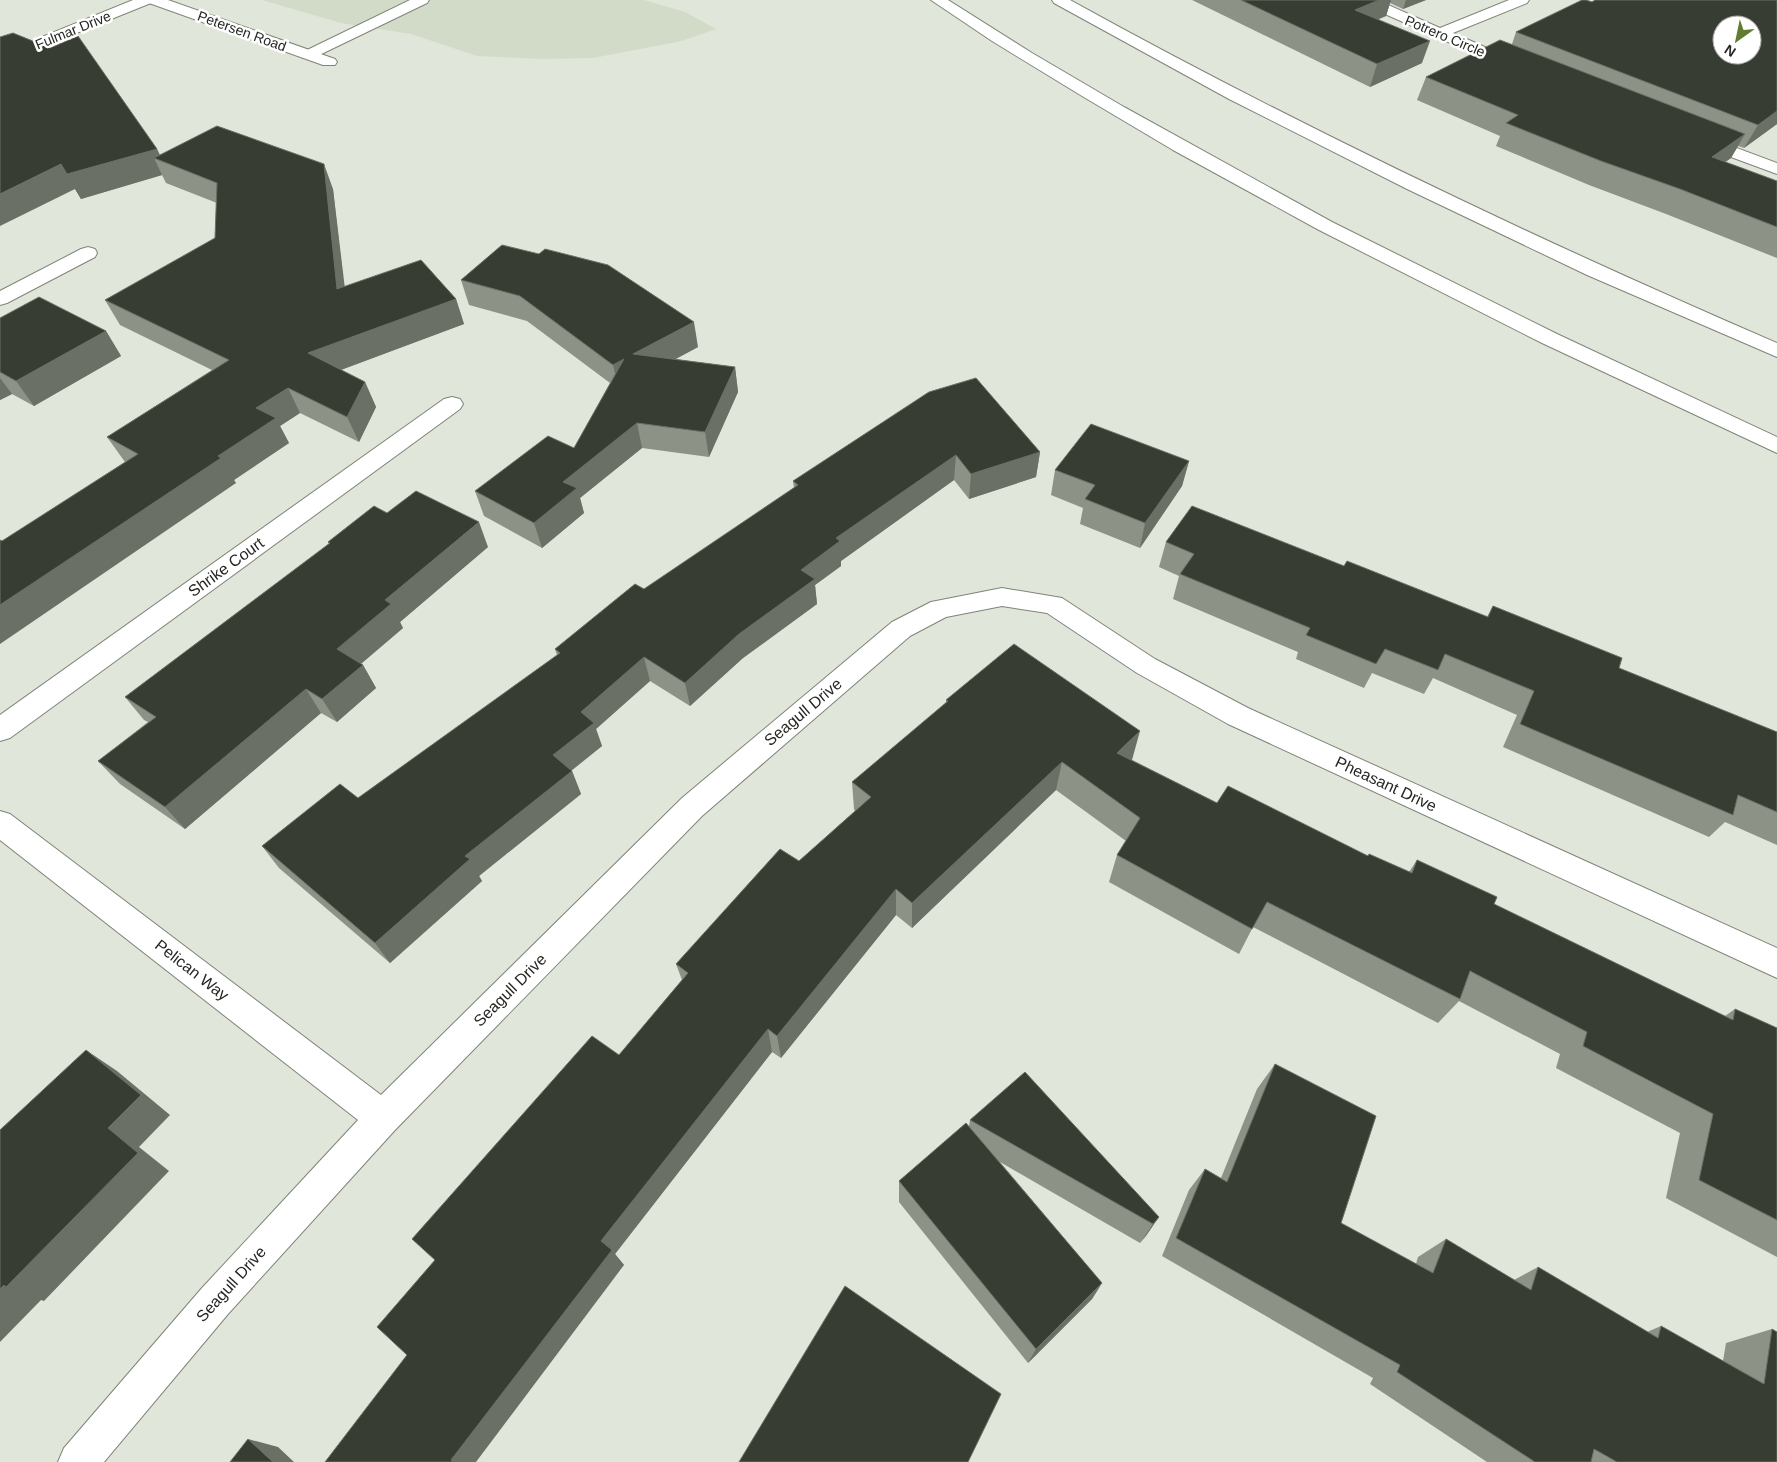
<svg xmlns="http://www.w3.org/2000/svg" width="1777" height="1462" font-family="Arial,sans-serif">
	<rect width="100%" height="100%" fill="#e0e6da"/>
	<!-- built -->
	<path fill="#d2dbc8" d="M262 0H644L685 12 716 29 682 41 593 58 543 59 477 56 411 34 341 23Z"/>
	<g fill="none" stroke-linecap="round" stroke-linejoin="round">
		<defs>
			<path id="service" d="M410 0H429L427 3 313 58H303L300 55 303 52Z"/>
			<path id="minor" d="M133 0H153L151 3 0 64V54Z
				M1358 0H1377L1440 28 1509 0H1529L1527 3 1453 33 1519 62 1521 65 1519 68H1507L1360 3Z
				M1699 134 1777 163V174L1693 143 1691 139 1693 135Z
				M88 247 95 249 97 253 95 257 7 303 0 305V291L81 249Z
				M452 397 460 399 463 404 460 409 10 738 0 741V715L444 399Z
				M1002 588 1062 598 1155 659 1248 708 1777 948V978L1228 724 1137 673 1047 613 1002 606 946 617 910 636 702 816 395 1130 228 1314 104 1462H58L64 1448 202 1288 358 1120 0 840V811L10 814 381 1095 682 798 892 622 931 602Z"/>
			<path id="tertiary" d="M147 0H168L335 59 337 62 335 65H323L149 3Z"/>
			<path id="trunk" d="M931 0H948L1032 53 1124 107 1332 222 1557 334 1777 437V453L1542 343 1319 230 1173 150 1082 96 992 41Z
				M1052 0H1070C1300 127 1536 239 1777 343V357L1587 275 1407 189 1229 99 1054 3Z"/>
		</defs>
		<!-- service casing -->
		<use href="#service" stroke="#7f8479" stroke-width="2"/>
		<!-- minor casing -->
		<use href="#minor" stroke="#7f8479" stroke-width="2"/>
		<!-- tertiary casing -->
		<use href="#tertiary" stroke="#7f8479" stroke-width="2"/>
		<!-- trunk casing -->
		<use href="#trunk" stroke="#7f8479" stroke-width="2"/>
		<!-- service -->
		<use href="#service" fill="#fff" fill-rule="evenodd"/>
		<!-- minor -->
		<use href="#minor" fill="#fff" fill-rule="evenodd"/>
		<!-- tertiary -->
		<use href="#tertiary" fill="#fff" fill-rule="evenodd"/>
		<!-- trunk -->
		<use href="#trunk" fill="#fff" fill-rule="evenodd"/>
	</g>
	<!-- wall -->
	<path fill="#8c9286" d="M1192 0H1426L1403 9 1390 3 1386 16 1379 19 1422 63 1370 87Z
		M1777 0V124L1744 148 1738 146 1731 158 1725 162 1777 181V258L1666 214 1589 185 1496 146 1500 136 1417 100 1426 77 1512 44 1516 32 1592 2Z
		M2 37 157 149 160 155 333 189 344 287 456 299 464 324 341 370 365 382 376 407 359 442 300 413 280 426 289 443 234 480 236 483 2 541 125 462 107 437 212 370 120 325 105 300 215 238 217 203 166 183 162 175 81 199 75 189Z
		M502 245 698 347 675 359 735 367 738 392 709 457 642 448 580 498 584 513 542 548 484 516 475 491 574 448 610 383 527 321 469 305 461 280Z
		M0 318 106 331 121 356 34 406 12 394 0 400Z
		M929 392 1040 452 1036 477 969 499 954 480 841 561V566L815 585 817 604 743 658 690 706 650 681 596 729 602 746 571 771H572L581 794 479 876 482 881 390 963 279 868 262 846 358 798 557 655 555 649 794 488 793 481Z
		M1189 461 1182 486 1140 548 1080 524 1083 508 1051 495 1055 470Z
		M387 513 488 547 400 622 403 628 361 664 363 665 376 688 337 722 321 713 185 829 120 784 98 761 148 722 144 720 125 697 329 544 328 542Z
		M1166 542 1344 566 1487 617 1493 606 1619 668 1777 732V845L1725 822 1709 837 1503 747 1517 715 1433 678 1424 694 1372 673 1364 688 1296 659 1298 652 1173 599 1179 576 1159 567Z
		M946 700 1132 760 1217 803 1368 856 1409 872 1417 860 1494 904 1725 1016 1735 1009 1777 1028V1257L1666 1198 1680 1133 1556 1068 1560 1054 1459 1001 1438 1023 1253 927 1239 954 1109 882 1117 855 1126 841 1056 790 912 928 896 915 781 1058 772 1052 615 1254 624 1265 407 1355 619 1055 682 980 676 964 799 861 855 811 854 809 852 782 946 703Z
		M1275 1064 1341 1223 1416 1264 1418 1257 1446 1239 1514 1280 1538 1267 1647 1332 1661 1326 1723 1361 1726 1343 1772 1329 1777 1462H1487L1370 1384 1373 1378 1162 1256 1189 1190 1205 1169 1221 1178 1257 1089Z
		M970 1120 1159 1217 1140 1243 1000 1162 1102 1283 1092 1299 1028 1363 899 1202V1181L969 1126Z"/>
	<!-- shaded-wall -->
	<path fill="#6a7065" d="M1379 0H1391L1386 16 1349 31 1355 10Z
		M1406 0H1426L1403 9Z
		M1430 41 1422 63 1370 87 1377 64Z
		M1777 111V124L1744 148 1758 125Z
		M1745 134 1731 158 1699 181 1712 157Z
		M157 149 163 162 154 158 162 175 81 199 75 189 0 226V194L61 164Z
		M324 164 333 189 348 314 337 289Z
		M456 299 464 324 319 378 308 353Z
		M694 322 698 347 639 379 633 354Z
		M106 331 121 356 34 406 16 381Z
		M624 359 619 390 613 365Z
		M735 367 738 392 709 457 705 432Z
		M0 378 12 394 0 400Z
		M365 382 376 407 359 442 347 417Z
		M288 388 300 413 280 426 289 443 234 480 236 483 0 644V605L218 456 256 408Z
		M637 423 642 448 580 498 584 513 542 548 534 523 563 482Z
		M1040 452 1036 477 969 499 971 474Z
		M956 455 954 480 841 561V566L815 585 817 604 743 658 690 706 685 683 801 570 836 538Z
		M1189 461 1182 486 1140 548 1145 523Z
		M479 522 488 547 400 622 403 628 350 673 337 649 385 600Z
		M644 657 650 681 596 729 602 746 562 778 553 755 581 712Z
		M363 665 376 688 337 722 322 699Z
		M306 689 321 713 185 829 165 807Z
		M1140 731 1132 760 1109 781 1117 753Z
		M1062 762 1056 790 912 928V903Z
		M572 771 581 794 479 876 482 881 390 963 375 943 465 856Z
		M896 889V915L781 1058 777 1036Z
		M768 1029 772 1052 615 1254 624 1265 476 1462H453L451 1460 601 1241Z
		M86 1050 117 1071 170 1115 139 1147 169 1171 44 1301 41 1300 0 1342V1289L108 1128Z
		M1159 1217 1146 1236 1140 1243 1153 1224Z
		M1102 1283 1092 1299 1028 1363 1036 1349Z
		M248 1439 278 1447 294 1462H273Z"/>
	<!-- building -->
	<path fill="#383d33" stroke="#6a7065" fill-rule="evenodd" d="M1241 0H1379L1355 10 1430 41 1377 64Z
		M1582 0H1586L1592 2 1595 0H1777V111L1758 125 1516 32ZM1722 25H1752V55H1722Z
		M13 33 50 48 78 36 157 149 67 174 61 164 0 194V37Z
		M1500 40 1745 134 1712 157 1777 181V227L1680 189 1601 161 1506 123 1518 115 1426 77Z
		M217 126 324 164 337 289 421 260 456 299 308 353 365 382 347 417 288 388 256 408 276 418 218 456 221 458 0 605V540L2 541 138 454 107 437 229 360 105 300 215 238 217 183 154 158Z
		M502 245 539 254 545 249 608 265 694 322 633 354 735 367 705 432 637 423 563 482 577 488 534 523 475 491 548 436 574 448 624 359 613 365 520 296 461 280Z
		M39 297 106 331 16 381 0 372V318Z
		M976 378 1040 452 971 474 956 455 836 538 840 541 801 570 815 579 739 634 685 683 644 657 581 712 594 723 553 755 572 771 465 856 470 859 375 943 262 846 340 784 358 798 560 653 555 649 635 584 644 589 798 485 793 481 929 392Z
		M1091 424 1189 461 1145 523 1085 499 1095 485 1055 470Z
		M416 491 479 522 385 600 391 604 337 649 363 665 322 699 306 689 165 807 98 761 156 717 125 697 330 543 328 542 374 506 387 513Z
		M1192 506 1344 566 1347 561 1488 617 1493 606 1622 658 1619 668 1777 732V812L1738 795 1733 815 1520 724 1534 691 1445 654 1438 670 1385 649 1376 664 1306 635 1310 628 1180 574 1194 554 1166 542Z
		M1014 644 1140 731 1117 753 1217 803 1228 786 1368 856 1369 854 1412 873 1417 860 1497 897 1494 904 1733 1020 1735 1009 1777 1028V1220L1699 1180 1713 1114 1583 1046 1587 1032 1470 971 1460 999 1267 902 1252 929 1117 855 1140 818 1062 762 912 903 896 889 777 1036 768 1029 601 1241 612 1250 451 1460 453 1462H325L407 1355 377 1327 435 1260 412 1239 592 1036 619 1055 688 973 676 964 780 849 799 861 871 797 852 782 948 701 946 700Z
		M86 1050 141 1095 108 1128 138 1153 6 1287 4 1285 0 1289V1130Z
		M1275 1064 1376 1116 1341 1223 1433 1273 1446 1239 1531 1290 1538 1267 1658 1338 1661 1326 1764 1384 1772 1329 1777 1332V1462H1617L1594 1449 1591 1462H1535L1397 1372 1400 1365 1176 1238 1205 1169 1227 1182Z
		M1025 1072 1159 1217 1153 1224 970 1120Z
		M966 1123 1102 1283 1036 1349 899 1181Z
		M845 1286 1001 1394 968 1462H739Z
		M248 1439 273 1462H230Z"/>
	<g text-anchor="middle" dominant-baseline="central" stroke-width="5" stroke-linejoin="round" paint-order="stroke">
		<!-- far-street labels -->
		<g font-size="14" fill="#252723" stroke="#fff">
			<text transform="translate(73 30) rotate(-22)">Fulmar Drive</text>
			<text transform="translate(242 31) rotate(20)">Petersen Road</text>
			<text transform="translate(1445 36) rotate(23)">Potrero Circle</text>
		</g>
		<!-- street labels -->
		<g font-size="16" fill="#252723" stroke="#fff">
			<text transform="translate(226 567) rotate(-36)">Shrike Court</text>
			<text transform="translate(803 712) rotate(-40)">Seagull Drive</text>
			<text transform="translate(1386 784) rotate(25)">Pheasant Drive</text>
			<text transform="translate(192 970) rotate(38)">Pelican Way</text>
			<text transform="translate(510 990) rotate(-45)">Seagull Drive</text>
			<text transform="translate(231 1284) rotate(-48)">Seagull Drive</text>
		</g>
	</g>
	<!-- north arrow -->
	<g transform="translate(1737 40) rotate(213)"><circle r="24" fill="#ffffff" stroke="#a8a9a7"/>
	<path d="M0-4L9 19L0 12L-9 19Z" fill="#607d32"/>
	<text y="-8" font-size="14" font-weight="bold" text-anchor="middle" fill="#252723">N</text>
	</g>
</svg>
